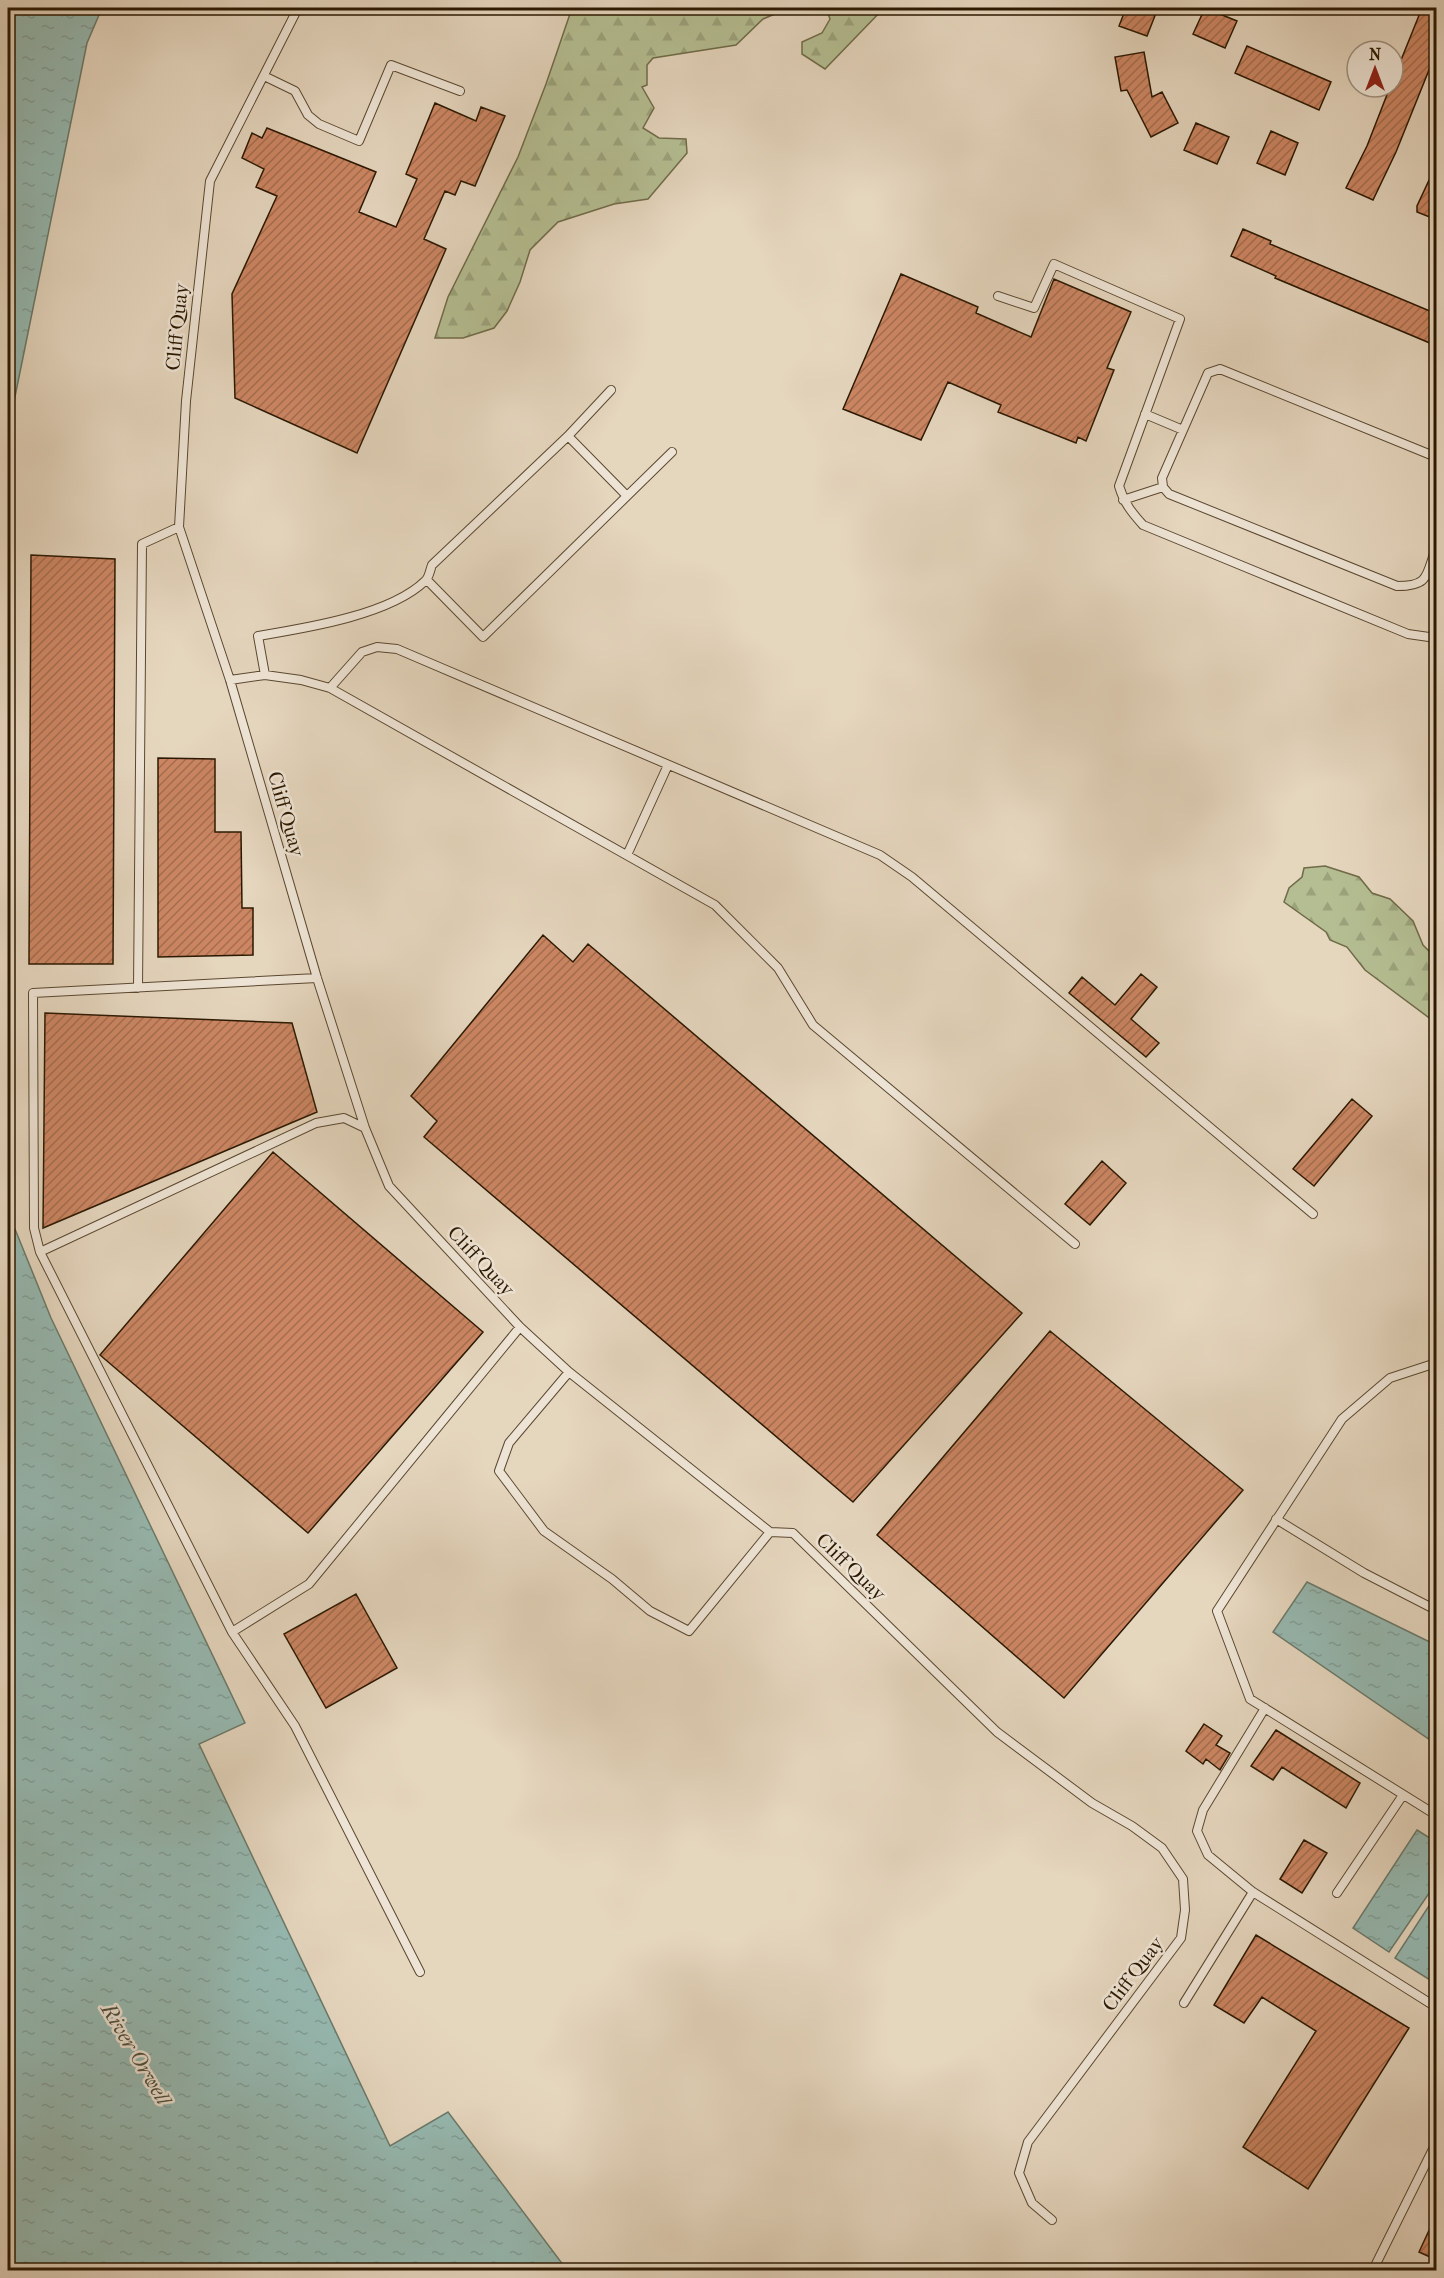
<svg xmlns="http://www.w3.org/2000/svg" width="1444" height="2278" font-family="'IM FELL French Canon',serif">
	<defs>
		<pattern id="forest-firs" width="22" height="20" patternUnits="userSpaceOnUse" patternTransform="scale(1.5)"><rect width="22" height="20" fill="#b4be92"/><path d="M5 1l3.5 6h-7zM16 11l3.5 6h-7z" fill="#9ba37c"/></pattern>
		<pattern id="water-ripples" width="26" height="14" patternUnits="userSpaceOnUse" patternTransform="scale(1.5)"><rect width="26" height="14" fill="#96b9b1"/><path d="M2 4q2-2 4 0t4 0M15 11q2-2 4 0t4 0" fill="none" stroke="#819e96"/></pattern>
		<pattern id="building-hatch" width="6" height="6" patternUnits="userSpaceOnUse" patternTransform="scale(1.5)"><rect width="6" height="6" fill="#cc8663"/><path d="M-1 1l2-2M0 6l6-6M5 7l2-2" fill="none" stroke="#a66d4f"/></pattern>
	</defs>
	<rect width="100%" height="100%" fill="#e5d6be"/>
	<filter id="stains"><feTurbulence type="fractalNoise" baseFrequency=".00333" numOctaves="4"/><feColorMatrix values="0 0 0 0 .2 0 0 0 0 .09 0 0 0 0 .02 0 0 0 .5 -.17"/></filter>
	<radialGradient id="worn" r=".72"><stop offset=".6" stop-color="#630" stop-opacity="0"/><stop offset="1" stop-color="#630" stop-opacity=".3"/></radialGradient>
	<!-- forest -->
	<path fill="url(#forest-firs)" stroke="#706b49" stroke-width="1.5" d="M572 8H789L763 19 736 45 653 58 647 65V85L642 87 654 108 643 128 659 138 686 139 687 153 648 199 614 204 558 222 530 250 520 282 507 311 494 328 463 338H435L448 297 518 157 546 84Z
		M826 8H884L825 69 802 54V42L822 33 830 19Z
		M1325 866 1359 877 1372 893 1390 899 1413 921 1423 945 1436 958V1023L1365 970 1347 947 1330 940 1326 932 1284 902 1289 888 1302 877 1304 868Z"/>
	<!-- water -->
	<path fill="url(#water-ripples)" stroke="#6b796a" stroke-width="1.5" d="M8 8H102L87 43 8 431Z
		M8 1227 15 1229 51 1318 245 1723 199 1744 390 2146 448 2112 567 2270H8Z
		M1307 1582 1436 1645V1744L1273 1632Z
		M1417 1830 1436 1842V1883L1389 1952 1353 1928Z
		M1436 1895V1970L1430 1980 1395 1958Z"/>
	<!-- building -->
	<path fill="url(#building-hatch)" stroke="#2b1800" stroke-width="1.5" d="M1126 8H1158L1147 36 1119 26Z
		M1205 8 1237 21 1225 48 1193 34Z
		M1422 8H1437V50L1396 152 1373 200 1346 188 1367 146 1390 87H1393V80Z
		M1247 46 1331 82 1319 110 1235 73Z
		M1144 52 1152 97 1162 92 1178 123 1151 137 1127 90 1121 91 1115 57Z
		M435 103 476 121 481 107 505 116 475 186 461 181 455 195 445 191 424 239 446 249 357 453 235 398 232 294 277 196 256 187 264 169 242 158 252 133 262 138 267 128 376 172 359 212 396 227 417 179 406 174Z
		M1196 123 1229 137 1217 164 1184 150Z
		M1271 131 1298 143 1285 175 1257 163Z
		M1437 163V220L1417 212V206Z
		M1243 229 1271 241 1270 244 1437 314V346L1275 278 1276 276 1231 256Z
		M901 274 978 307 976 313 1031 337 1054 279 1131 312 1107 368 1114 370 1086 441 1078 437 1076 443 998 412 1001 405 948 382 921 440 843 409Z
		M31 555 115 559 113 964H29Z
		M158 758 215 759V832H241L242 908H253V955L158 957Z
		M543 935 573 962 588 944 1022 1313 853 1502 424 1137 437 1121 411 1096Z
		M1141 974 1157 987 1131 1019 1159 1043 1146 1057 1069 993 1082 977 1115 1005Z
		M45 1013 292 1023 317 1112 43 1228Z
		M1352 1099 1372 1116 1314 1186 1293 1169Z
		M273 1152 483 1332 308 1533 100 1355Z
		M1102 1161 1126 1183 1090 1225 1065 1204Z
		M1050 1331 1243 1490 1064 1698 877 1535Z
		M356 1594 397 1668 326 1708 284 1634Z
		M1204 1724 1222 1736 1216 1745 1230 1753 1220 1770 1206 1759 1203 1764 1186 1751Z
		M1276 1730 1360 1783 1346 1808 1282 1767 1273 1780 1251 1766Z
		M1304 1840 1327 1853 1302 1893 1280 1879Z
		M1256 1935 1409 2028 1308 2189 1243 2147 1316 2031 1262 1997 1244 2023 1214 2005Z
		M1437 2213V2260L1419 2252Z"/>
	<g fill="none" stroke-linecap="round" stroke-linejoin="round">
		<defs>
			<path id="lane" d="M298 8 210 181 186 401 179 527 230 680 317 978 365 1128 389 1186 520 1327 569 1372 770 1532 793 1533 997 1732 1092 1803 1132 1826 1162 1848 1183 1879 1185 1910 1181 1938 1028 2142 1019 2173 1032 2203 1052 2220
				M264 76 295 91 308 115 319 124 359 141 391 65 460 91
				M998 296 1034 308 1054 264 1180 319 1119 486C1124 503 1132 513 1143 525L1408 634 1429 637 1436 635
				M1145 414 1183 430
				M568 436 627 496
				M1436 457 1220 369 1208 373 1162 478 1163 487 1169 494 1397 586C1430 586 1426 575 1436 548
				M1123 500 1163 487
				M427 580 483 637 672 452
				M265 675 258 636C306 628 390 615 425 581 429 578 430 570 432 565L568 436 611 390
				M230 680 265 675 301 680 330 688 715 905 778 968 813 1025 1075 1244
				M330 688 362 652 377 647 397 649 880 855 912 877 1313 1214
				M627 855 668 765
				M138 988 142 544 179 527
				M365 1128 344 1118 316 1123 40 1252 232 1632 309 1584 520 1327
				M40 1252 34 1228 33 993 317 978
				M1436 1363 1390 1378 1342 1419 1217 1611 1250 1699 1436 1815
				M569 1372 509 1443 499 1471 544 1531 612 1579 650 1611 689 1631 770 1532
				M1276 1519 1364 1573 1436 1610
				M232 1632 295 1726 420 1972
				M1265 1708 1203 1810 1197 1831 1208 1855 1253 1892 1436 2007
				M1337 1893 1403 1795
				M1184 2003 1253 1892
				M1373 2270 1436 2143"/>
		</defs>
		<!-- lane casing -->
		<use href="#lane" stroke="#5a4830" stroke-width="10"/>
		<!-- lane -->
		<use href="#lane" stroke="#eee4d5" stroke-width="8"/>
	</g>
	<g text-anchor="middle" dominant-baseline="central" stroke-width="5" stroke-linejoin="round" paint-order="stroke">
		<!-- street labels -->
		<g font-size="20" fill="#2b1800" stroke="#eee4d5">
			<text transform="translate(177 327) rotate(-84)">Cliff Quay</text>
			<text transform="translate(286 814) rotate(74)">Cliff Quay</text>
			<text transform="translate(481 1261) rotate(47)">Cliff Quay</text>
			<text transform="translate(851 1567) rotate(44)">Cliff Quay</text>
			<text transform="translate(1133 1974) rotate(-53)">Cliff Quay</text>
		</g>
		<!-- water labels -->
		<g font-size="21" font-style="italic" fill="#50503e" stroke="#eee4d5">
			<text transform="translate(136 2054) rotate(59)">River Orwell</text>
		</g>
	</g>
	<!-- margin -->
	<rect width="1444" height="2278" fill="none" stroke="#e5d6be" stroke-width="30"/>
	<rect x="9" y="9" width="1426" height="2260" fill="none" stroke="#2b1800" stroke-width="3"/>
	<rect x="15" y="15" width="1414" height="2248" fill="none" stroke="#2b1800" stroke-width="1.5"/>
	<!-- north arrow -->
	<g transform="translate(1375 69)"><circle r="28" fill="#eee4d5" stroke="#a09280" stroke-width="1.5"/>
	<path d="M0-4.5L10 22L0 15L-10 22Z" fill="#8f2418"/>
	<text y="-9" font-size="16" font-weight="bold" text-anchor="middle" fill="#2b1800">N</text>
	</g>
	<rect width="100%" height="100%" filter="url(#stains)"/>
	<rect width="100%" height="100%" fill="url(#worn)"/>
</svg>
